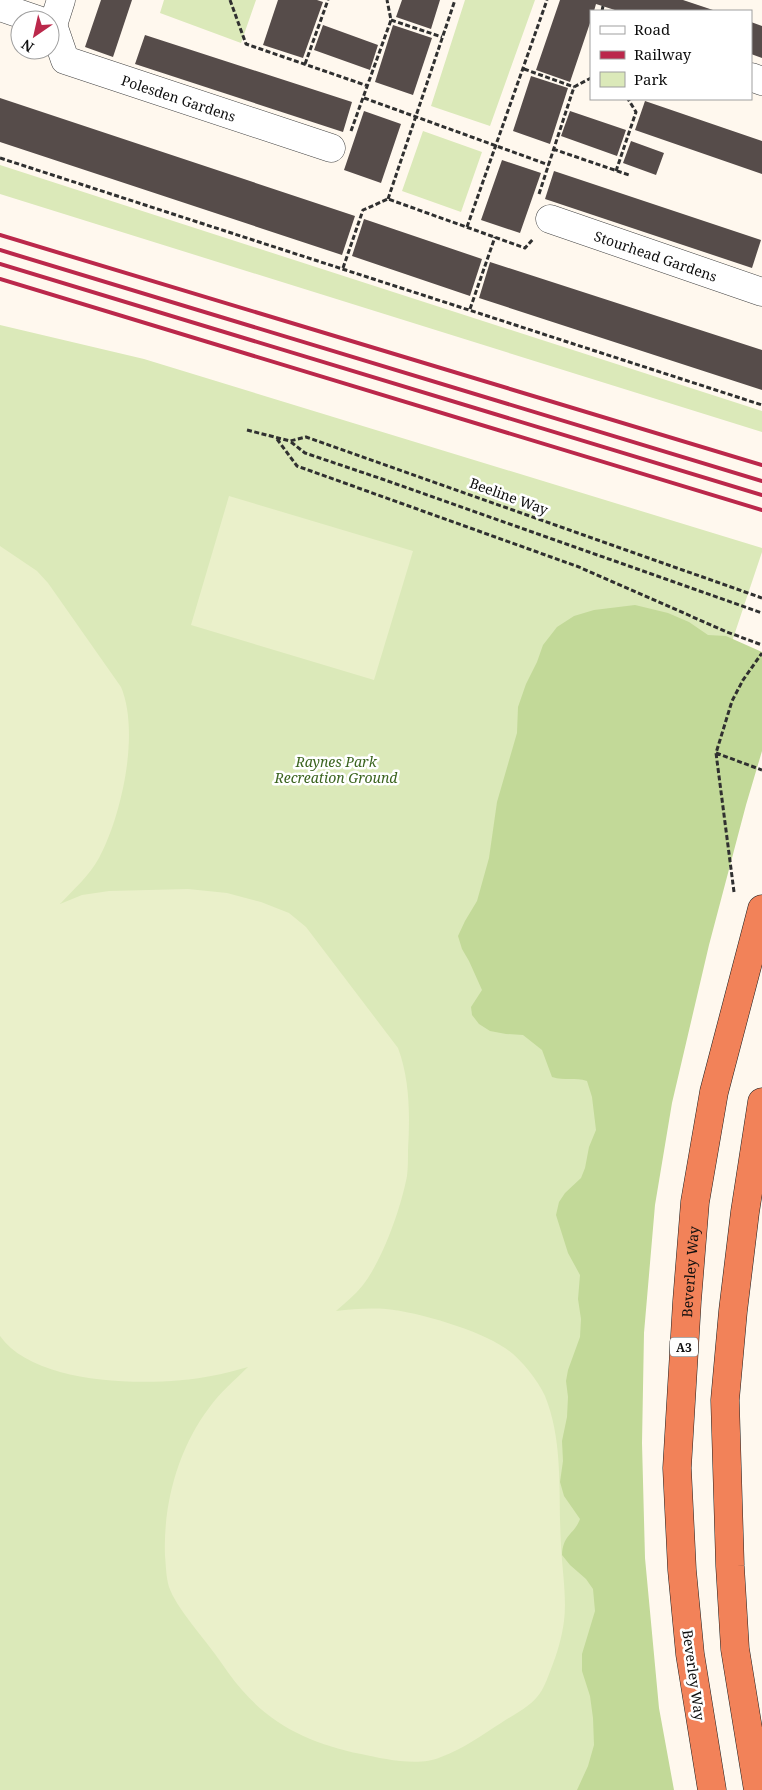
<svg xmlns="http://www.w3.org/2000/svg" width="762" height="1790" font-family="'Noto Serif',serif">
	<rect width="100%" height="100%" fill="#fff8ee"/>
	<!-- green -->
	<path fill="#dbe9b9" d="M164 0H256L241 43 160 13Z
		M465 0H535L490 126 431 106Z
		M423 131 482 152 461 212 402 191Z
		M0 165 762 411V432L0 194Z
		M0 325 144 359 762 548V552L635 931 621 1790H0Z"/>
	<!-- forest -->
	<path fill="#c2d998" d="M635 605 668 613 689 622 708 635 726 636 762 652V751L746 805 709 945 672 1103 655 1205 644 1333 642 1443 645 1558 659 1708 674 1790H577L588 1766 594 1745 593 1718 590 1696 582 1671V1654L595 1611 593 1589 586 1579 570 1565 562 1555C563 1534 574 1535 580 1519L564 1496 560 1482 563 1461 562 1441 567 1417 568 1397 566 1381 568 1370 580 1337 581 1319 578 1299 580 1275 568 1253 556 1215 559 1202 565 1193 581 1178 585 1168 589 1147 596 1130 592 1097 587 1081C575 1077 565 1081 552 1077L542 1050 523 1035 506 1034 490 1031 479 1024 472 1015 471 1007 482 990 469 961 462 949 458 936 465 921 477 901 489 858 497 802 517 733 518 707 526 684 537 662 543 645 557 627 574 616 594 610Z"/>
	<!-- pitch -->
	<path fill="#eaf0ca" d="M229 496 413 551 374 680 191 625Z
		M0 546 37 571 48 583 121 687C140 732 122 815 99 858 89 876 74 889 60 904L82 895 109 891 188 889 227 893 261 902 289 913 306 927 398 1048C410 1080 410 1116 408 1150 408 1158 408 1168 407 1176 401 1208 383 1259 363 1285 355 1295 345 1303 336 1311 352 1309 369 1308 386 1309 418 1312 479 1330 505 1348 520 1358 537 1379 545 1396 564 1443 558 1496 561 1545 562 1569 567 1598 564 1621 562 1637 557 1654 551 1669 547 1679 544 1689 537 1697 528 1708 513 1715 501 1723 482 1735 463 1749 441 1757 419 1767 384 1759 361 1754 313 1744 274 1727 242 1690 232 1679 224 1666 215 1654 202 1636 176 1607 169 1587 166 1577 166 1566 165 1556 163 1504 178 1449 209 1408 220 1392 235 1380 248 1367 236 1370 223 1374 211 1376 155 1387 36 1387 0 1336Z"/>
	<!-- building -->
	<path fill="#564c4a" d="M101 0H132L113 57 85 47Z
		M278 0H317L323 2 303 58 263 45Z
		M402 0H440L431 29 396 17Z
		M560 0H683L716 11H618L596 4 594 11H591V20L570 82 536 70Z
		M751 22 762 26V58L751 54Z
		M323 25 378 45 370 70 314 50Z
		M393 25 432 38 413 95 375 82Z
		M145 35 352 102 343 132 135 64Z
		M531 76 568 88 550 144 513 131Z
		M0 98 355 216 342 255 0 142Z
		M645 101 762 141V174L635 130Z
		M364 111 401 124 381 183 344 170Z
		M570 111 626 130 617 156 561 136Z
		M631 141 664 153 656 175 623 163Z
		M502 160 541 173 520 233 481 220Z
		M554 171 761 240 752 268 545 199Z
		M364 219 482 259 470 296 352 256Z
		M490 262 762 350V390L479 298Z"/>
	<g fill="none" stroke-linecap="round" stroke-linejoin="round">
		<defs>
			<g id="minor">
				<path d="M0 7 38 20"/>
				<path id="s1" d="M50 24 53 25 65 60 331 148"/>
				<path d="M53 25 61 0"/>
				<path d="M751 77 762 81"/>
				<path id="s2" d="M550 219 762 292"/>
			</g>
			<g id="highway">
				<path id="s3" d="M712 1790 690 1654 682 1570 677 1468 687 1301 695 1202 714 1092 762 909"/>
				<path d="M758 1790 735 1649 730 1566 725 1400 733 1311 745 1212 762 1102"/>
			</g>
		</defs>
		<!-- minor casing -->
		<use href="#minor" stroke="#414141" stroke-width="29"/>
		<!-- highway casing -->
		<use href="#highway" stroke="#1f1f1f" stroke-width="29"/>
		<!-- path -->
		<path stroke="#303030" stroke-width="3" stroke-dasharray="5 2.5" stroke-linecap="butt" d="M230 0 246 44 368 86
			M602 11 603 6
			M391 20 442 37
			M305 64 328 0
			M524 69 574 87
			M364 98 549 165
			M351 131 391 20 387 0
			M553 149 629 175
			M0 158 762 405
			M616 171 636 112 628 99
			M539 194 574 87 591 78
			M388 199 455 0
			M467 227 547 0
			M343 268 363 210 388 199 525 248 533 239
			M470 309 495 237
			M247 430 290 441 306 437 762 598
			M277 439 297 466 579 567 727 632 762 645
			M291 442 305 453 382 479 762 613
			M716 753 762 770
			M734 892 716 753 732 701 743 680 762 653"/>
		<!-- minor -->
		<use href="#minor" stroke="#fff" stroke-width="28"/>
		<!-- highway -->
		<use href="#highway" stroke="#f28259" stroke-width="28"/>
		<!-- rail -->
		<path stroke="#bb284b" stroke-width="4" d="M0 235 762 465
			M0 250 762 481
			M0 264 762 495
			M0 279 762 510"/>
	</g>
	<g text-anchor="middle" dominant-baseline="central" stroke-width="5" stroke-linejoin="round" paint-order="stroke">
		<!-- shield labels -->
		<rect fill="#fff" stroke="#565656" stroke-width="1" x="670" y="1337.5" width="28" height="19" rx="4"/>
		<g font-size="12" font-weight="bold" fill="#0e0e0e">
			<text x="684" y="1347">A3</text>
		</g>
		<!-- street labels -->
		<g font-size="14" fill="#0e0e0e" stroke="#fff">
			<text stroke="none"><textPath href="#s1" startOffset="160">Polesden Gardens</textPath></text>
			<text stroke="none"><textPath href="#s2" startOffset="112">Stourhead Gardens</textPath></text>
			<text transform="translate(509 496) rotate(20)">Beeline Way</text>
			<text stroke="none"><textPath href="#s3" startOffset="521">Beverley Way</textPath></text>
			<text transform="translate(694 1675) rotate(82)">Beverley Way</text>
		</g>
		<!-- park labels -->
		<g font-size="14" font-style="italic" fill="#3b641f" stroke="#fff">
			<text x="336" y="761">Raynes Park<tspan x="336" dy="16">Recreation Ground</tspan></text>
		</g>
	</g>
	<!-- legend -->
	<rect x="590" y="10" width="162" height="90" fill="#ffffff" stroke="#9f9f9f"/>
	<rect x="600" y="26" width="25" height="8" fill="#ffffff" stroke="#9f9f9f"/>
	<text x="634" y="35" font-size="15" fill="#0e0e0e">Road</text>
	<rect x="600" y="51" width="25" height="8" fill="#bb284b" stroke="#9f9f9f"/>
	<text x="634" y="60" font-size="15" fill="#0e0e0e">Railway</text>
	<rect x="600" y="72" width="25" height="15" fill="#dbe9b9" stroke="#9f9f9f"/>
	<text x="634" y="85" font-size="15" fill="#0e0e0e">Park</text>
	<!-- north arrow -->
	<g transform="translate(35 35) rotate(214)"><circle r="24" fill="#ffffff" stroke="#9f9f9f"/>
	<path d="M0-4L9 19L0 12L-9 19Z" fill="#bb284b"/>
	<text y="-8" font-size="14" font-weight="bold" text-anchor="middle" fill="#0e0e0e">N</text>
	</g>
</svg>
